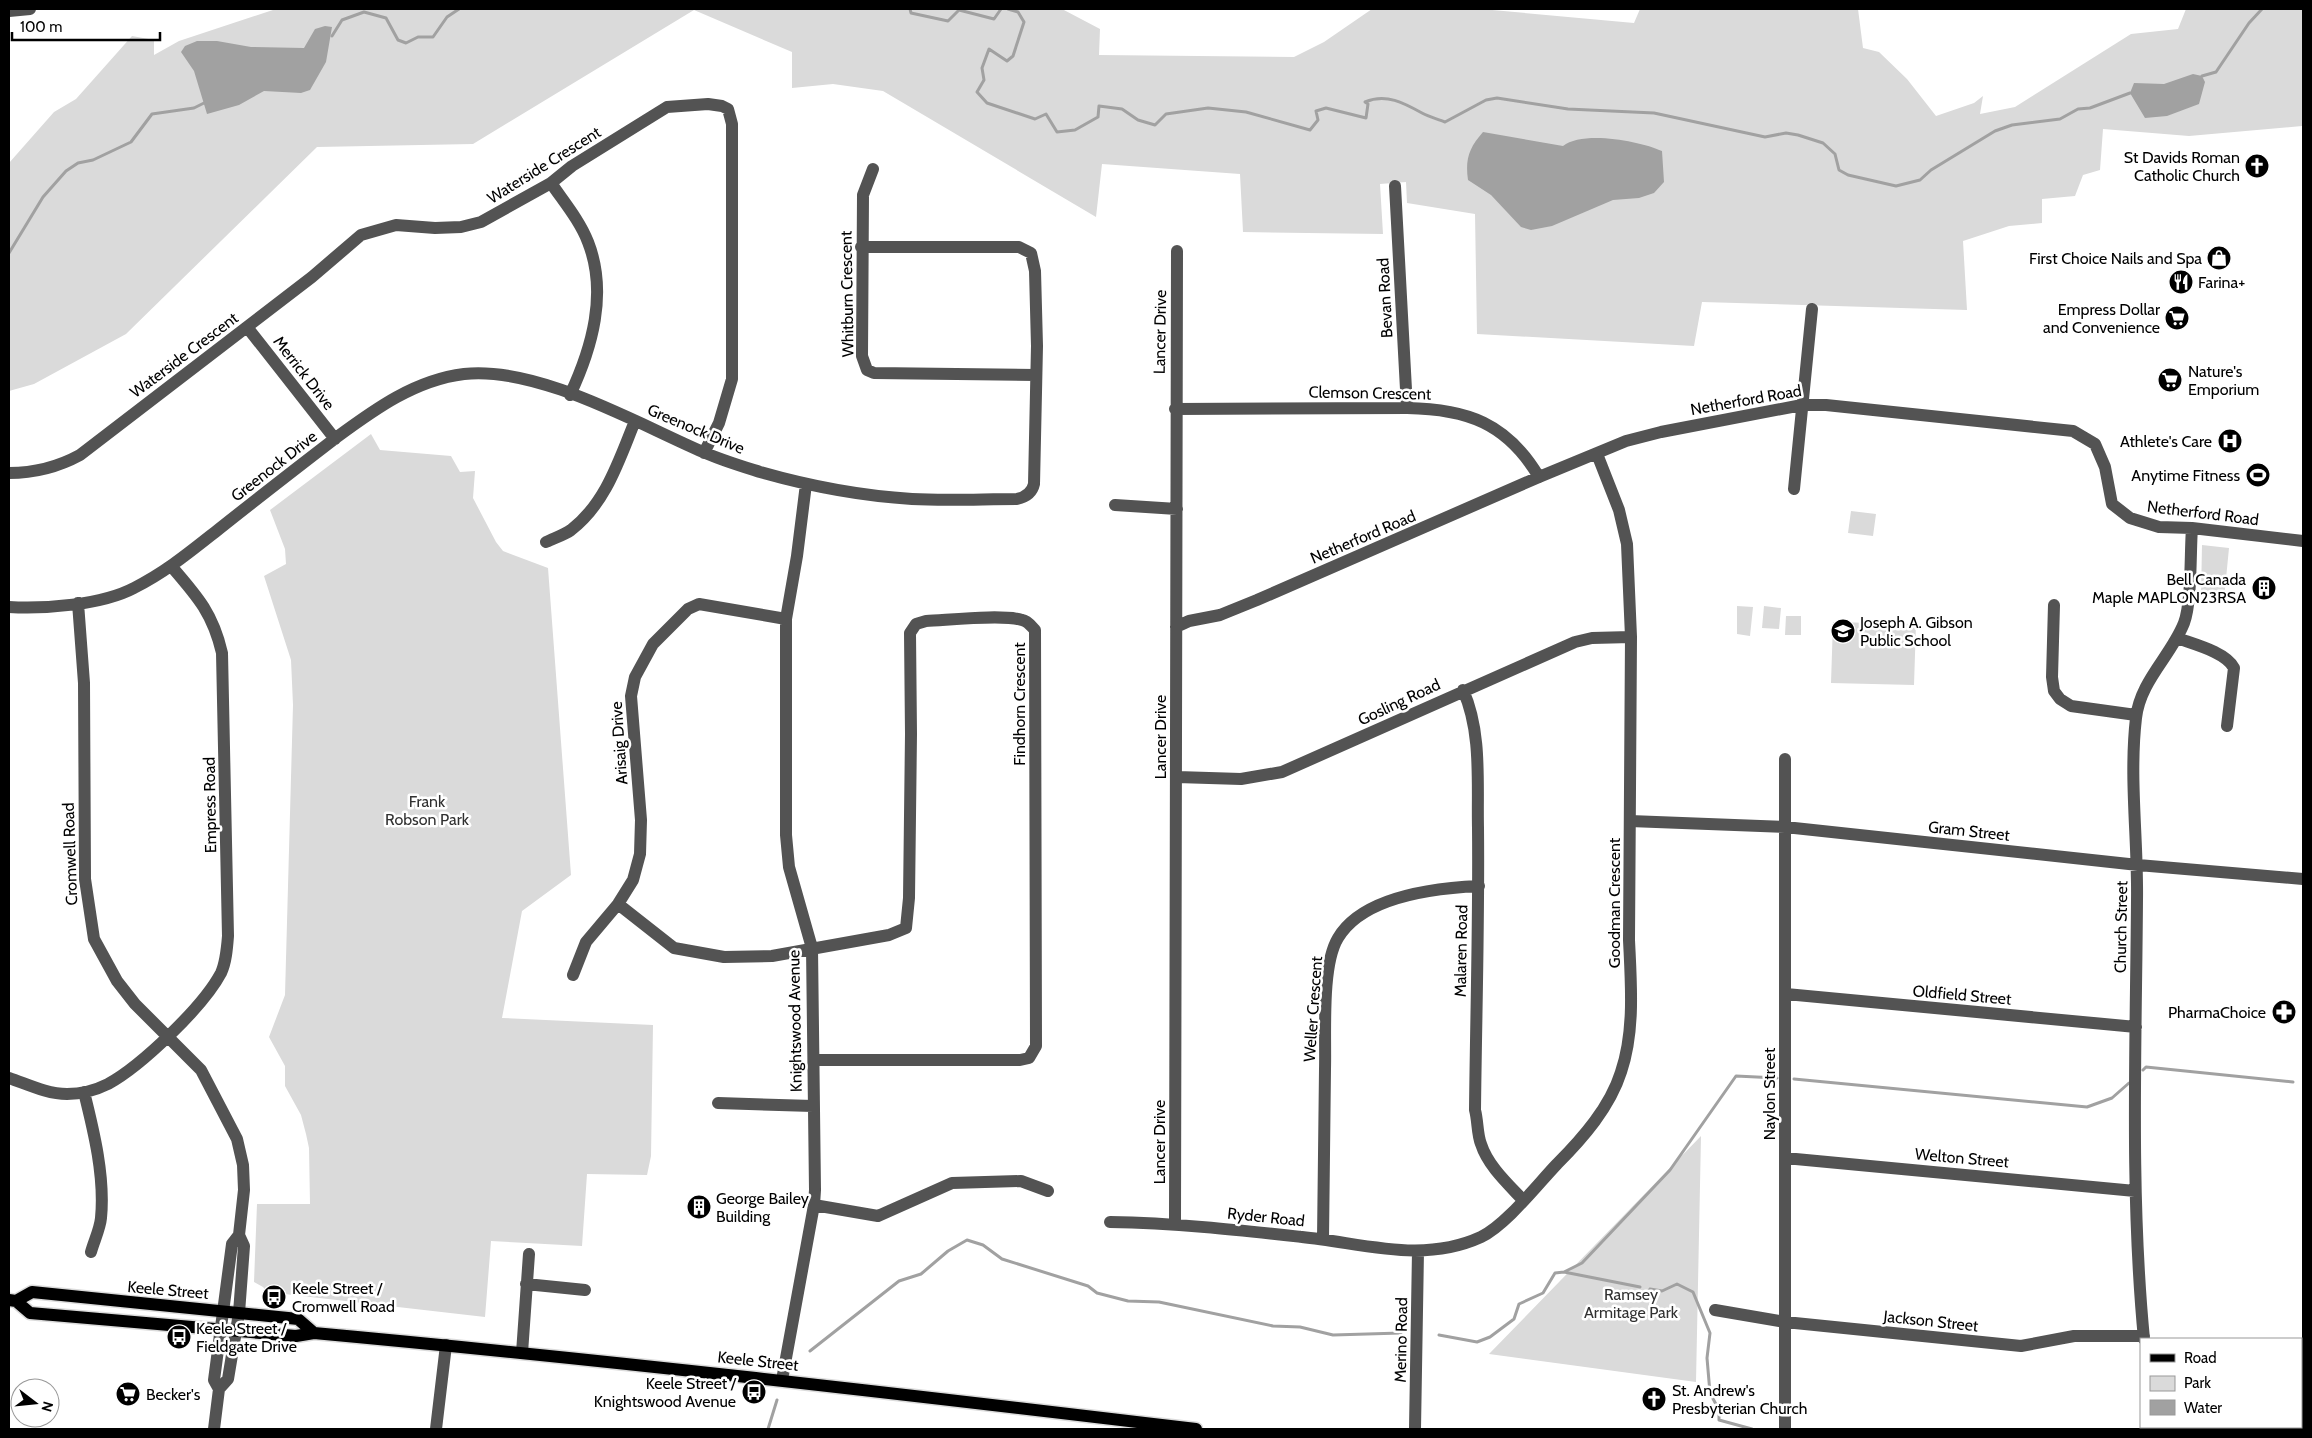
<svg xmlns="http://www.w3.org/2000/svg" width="2312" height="1438" font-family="Cabin,sans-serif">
	<rect width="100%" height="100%" fill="#fff"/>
	<!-- green -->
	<path fill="#dadada" d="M276 9H1062L1100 29 1099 55 1294 57 1324 42 1372 9H1481L1634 23 1640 9H1858L1863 48 1879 52 1907 79 1936 116 1974 103 1983 96 1980 114 2015 107 2131 34 2178 29 2186 9H2302V126L2189 136 2103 129 2100 170 2083 175 2075 196 2042 199V223L2009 226 1963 241 1967 310 1702 302 1694 346 1477 334 1475 214 1407 203 1406 182 1380 184 1383 234 1243 232 1240 174 1102 164 1096 217 883 91 833 84 792 88V52L694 10 473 144 317 147 126 334 34 384 9 391V163L54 112 76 99 132 36 154 40V55L179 41Z
		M371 434 380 450 451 456 460 472 475 471 473 498 496 542 503 551 548 568 571 875 522 911 502 1018 653 1025 651 1156 647 1175 587 1174 582 1246 491 1241 485 1317 267 1292 263 1287 254 1282 257 1204H310L309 1148 306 1134 301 1115 285 1086V1066L269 1037 285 995 293 705 291 660 264 576 286 564 285 549 270 510Z
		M1851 511 1876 514 1873 536 1848 533Z
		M2202 545 2229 548 2224 599 2201 596Z
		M1737 606 1753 607 1750 636 1737 634Z
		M1764 606 1781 608 1779 629 1762 628Z
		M1786 616H1801V635H1785Z
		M1833 622 1916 624 1914 685 1831 683Z
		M1701 1136 1696 1382 1489 1354Z"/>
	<!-- water -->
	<path fill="#a1a1a1" d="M325 26 332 27 326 62 310 90 301 93 264 91 239 105 207 114 194 71 181 52 185 46 197 41H217L251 47 304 48 315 29Z
		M2193 74 2202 76 2205 82 2199 104 2167 116 2145 118 2130 93 2134 83 2164 84Z
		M1483 132 1563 146C1583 130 1640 141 1662 151L1664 182 1654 193 1639 198 1613 200 1552 226 1531 230 1521 227 1491 195 1468 180C1465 159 1469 148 1483 132Z"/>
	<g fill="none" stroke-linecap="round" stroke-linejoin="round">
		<!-- stream -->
		<path stroke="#a1a1a1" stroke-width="3" d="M910 9 911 13 948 21 959 10 994 19 1001 9
			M1008 9 1018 12 1024 22 1013 56 1007 61 989 49 982 68 984 80 977 92 987 103 1035 119 1046 114 1057 132 1075 130 1098 117 1099 106 1122 109 1138 120 1155 125 1166 114 1208 108 1246 112 1310 130 1318 120 1316 111 1326 108 1366 118 1368 104 1365 102C1386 93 1404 103 1422 113 1429 117 1438 119 1445 122L1486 100 1497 98 1568 109 1654 113 1765 137 1786 133 1798 135 1823 143 1835 154 1839 170 1848 175 1896 186 1920 180 1931 170 1995 131 2012 125 2060 119 2078 109 2090 108 2130 93
			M332 36 342 20 364 12 386 18 398 40 406 43 418 37H433L447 17 459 9
			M2202 76 2216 72 2249 23 2262 9
			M9 253 43 197 66 171 78 163 93 160 131 142 152 114 194 108 204 103
			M2143 1070 2146 1067 2293 1082
			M1794 1079 2087 1107 2112 1098 2129 1083
			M1564 1272 1582 1263 1670 1170 1736 1076 1777 1078
			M1650 1289 1662 1291 1677 1284 1693 1292 1710 1333 1707 1358 1710 1393 1719 1410V1420L1752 1429
			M1439 1335 1477 1342 1490 1337 1514 1319 1519 1304 1543 1293 1555 1273 1564 1272 1640 1287
			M810 1351 899 1281 921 1274 948 1251 967 1240 983 1245 1002 1259 1088 1286 1097 1293 1128 1301 1159 1302 1273 1326 1300 1327 1333 1335 1401 1333
			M768 1429 777 1400"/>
		<defs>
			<path id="major" d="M9 1300 16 1301 30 1313 296 1336 314 1333C609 1360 903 1394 1196 1429
				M16 1301 32 1292 298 1319 314 1333"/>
		</defs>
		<!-- major casing -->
		<use href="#major" stroke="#dbdbdb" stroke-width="15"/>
		<!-- minor -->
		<path stroke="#535353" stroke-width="12" d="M9 11 30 9
			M873 169 863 195 862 356 867 370 874 373 1035 375
			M551 183C564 202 580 221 588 242 608 293 592 348 570 395
			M1395 186 1407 408
			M247 327 335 439
			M1175 409 1407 408C1467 409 1507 423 1539 477
			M9 473C34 473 58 467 80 455L312 277 361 235 396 225 435 228 461 227 481 222 551 183 572 166 667 107 708 104 722 106 728 109 732 124V379L719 423 704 453
			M1794 489 1812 309
			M1115 505 1177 509
			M546 542C554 538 564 535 571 530 606 503 619 460 635 421
			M78 603 84 683 85 879 94 939 117 981 135 1004 201 1070 237 1139 243 1165 244 1190 239 1235 244 1246 239 1313 228 1379 219 1389 214 1429
			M2054 605 2052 677 2054 691 2060 699 2071 706 2136 715
			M9 607C44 609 102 605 134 588 166 572 191 551 219 529 258 498 298 467 337 437 375 409 415 380 464 374 538 366 636 423 703 452 721 460 741 466 760 472 809 486 862 496 912 499 947 501 983 499 1017 499 1026 497 1032 493 1034 484L1037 346 1035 271 1031 253 1019 247H861
			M1176 627 1189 621 1220 615 1257 600 1539 477 1626 441 1661 432 1802 405H1826L2073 431 2095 444 2105 467 2112 504 2130 518 2159 527 2192 528 2303 541
			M2177 638C2193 644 2226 652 2234 668L2227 726
			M1463 690C1482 732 1477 783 1478 828 1479 922 1476 1016 1475 1110 1478 1121 1477 1134 1481 1144 1488 1166 1508 1184 1523 1200
			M1177 777 1241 779 1282 772 1575 642 1592 638 1631 637
			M1630 821 1785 827 2138 865 2303 879
			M618 904 674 948 724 957 772 956 889 935 906 928 909 898 911 734 910 633 916 624 926 621C949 620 1003 614 1022 620 1028 621 1031 626 1035 630L1036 1046 1029 1058 1020 1060H815
			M573 975 586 942 618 904 633 880 640 854 641 820 631 696 635 677 653 644 688 609 699 604 786 619
			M1786 994 2136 1027
			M9 1078C27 1084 47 1094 67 1094 80 1094 96 1090 108 1084 141 1066 203 1007 221 973 226 962 227 949 228 936L222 653C213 614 198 597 172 567
			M84 1092C94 1132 105 1177 101 1218 100 1229 94 1241 91 1252
			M718 1103 813 1106
			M1785 1158 2135 1191
			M814 1205 878 1216 952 1183 1021 1181 1048 1191
			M1110 1222C1175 1223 1238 1230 1302 1237 1363 1243 1422 1264 1481 1237 1506 1225 1537 1185 1557 1164 1583 1138 1610 1107 1621 1072 1635 1031 1631 983 1629 940L1631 637 1627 544 1619 510 1597 454
			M1175 1223 1177 251
			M1323 1239C1324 1182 1324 1126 1325 1069 1326 1035 1321 966 1338 938 1363 896 1436 888 1479 886
			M526 1284 585 1290
			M1715 1310 1785 1322 2021 1346 2074 1336H2144
			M2144 1339C2130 1193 2136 1046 2137 900 2138 840 2129 778 2136 718 2140 681 2171 656 2184 623 2192 602 2190 552 2192 528
			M522 1353 529 1254
			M2301 1357 2303 1358
			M782 1380 814 1205 815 1190 812 948 789 867 786 835V619L797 556 806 484
			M219 1389 214 1380 232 1244 239 1235
			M2151 1427V1429
			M436 1429 446 1345
			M1415 1429 1418 1251
			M1785 1429V759"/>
		<!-- major -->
		<use href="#major" stroke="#000" stroke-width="12"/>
	</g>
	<!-- icons -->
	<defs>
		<symbol id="church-disc" viewBox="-11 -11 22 22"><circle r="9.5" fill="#000" stroke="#fff"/><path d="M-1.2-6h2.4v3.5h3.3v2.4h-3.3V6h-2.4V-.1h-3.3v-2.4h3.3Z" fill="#fff"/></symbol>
		<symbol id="shop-disc" viewBox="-11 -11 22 22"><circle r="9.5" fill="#000" stroke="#fff"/><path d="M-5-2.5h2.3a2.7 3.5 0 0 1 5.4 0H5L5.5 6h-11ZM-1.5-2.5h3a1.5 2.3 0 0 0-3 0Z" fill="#fff"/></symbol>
		<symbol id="restaurant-disc" viewBox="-11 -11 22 22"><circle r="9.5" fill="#000" stroke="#fff"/><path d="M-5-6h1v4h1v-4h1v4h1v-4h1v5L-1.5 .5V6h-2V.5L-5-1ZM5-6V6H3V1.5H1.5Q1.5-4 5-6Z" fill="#fff"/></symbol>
		<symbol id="supermarket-disc" viewBox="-11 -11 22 22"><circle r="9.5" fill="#000" stroke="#fff"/><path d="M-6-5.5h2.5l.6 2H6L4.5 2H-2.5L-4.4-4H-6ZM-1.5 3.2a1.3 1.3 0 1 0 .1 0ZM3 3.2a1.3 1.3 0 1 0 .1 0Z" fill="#fff"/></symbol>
		<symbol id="hospital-disc" viewBox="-11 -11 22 22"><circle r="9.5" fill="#000" stroke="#fff"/><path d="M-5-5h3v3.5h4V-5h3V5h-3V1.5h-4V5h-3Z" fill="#fff"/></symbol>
		<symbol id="stadium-disc" viewBox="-11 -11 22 22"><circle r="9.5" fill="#000" stroke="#fff"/><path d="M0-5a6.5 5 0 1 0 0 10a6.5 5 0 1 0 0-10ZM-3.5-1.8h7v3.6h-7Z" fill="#fff"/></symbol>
		<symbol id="building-disc" viewBox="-11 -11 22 22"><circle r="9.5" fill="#000" stroke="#fff"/><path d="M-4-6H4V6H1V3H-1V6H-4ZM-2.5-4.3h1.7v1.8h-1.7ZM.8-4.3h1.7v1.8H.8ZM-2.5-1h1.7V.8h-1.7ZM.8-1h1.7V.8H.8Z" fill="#fff"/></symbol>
		<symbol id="school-disc" viewBox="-11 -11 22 22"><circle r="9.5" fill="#000" stroke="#fff"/><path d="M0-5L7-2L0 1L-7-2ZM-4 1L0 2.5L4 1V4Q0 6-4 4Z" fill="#fff"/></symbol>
		<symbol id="pharmacy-disc" viewBox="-11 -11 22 22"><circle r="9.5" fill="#000" stroke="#fff"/><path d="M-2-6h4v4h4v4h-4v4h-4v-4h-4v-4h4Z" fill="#fff"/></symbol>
		<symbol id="bus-disc" viewBox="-11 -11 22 22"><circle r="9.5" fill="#000" stroke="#fff"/><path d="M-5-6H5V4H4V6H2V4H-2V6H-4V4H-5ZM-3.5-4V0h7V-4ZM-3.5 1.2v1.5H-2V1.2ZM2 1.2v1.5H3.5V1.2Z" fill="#fff"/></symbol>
	</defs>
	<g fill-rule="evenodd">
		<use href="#church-disc" x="2243" y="152" width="28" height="28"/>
		<use href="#shop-disc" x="2205" y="244" width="28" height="28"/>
		<use href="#restaurant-disc" x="2167" y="268" width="28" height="28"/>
		<use href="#supermarket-disc" x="2163" y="304" width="28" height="28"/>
		<use href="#supermarket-disc" x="2156" y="366" width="28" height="28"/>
		<use href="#hospital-disc" x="2216" y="427" width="28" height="28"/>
		<use href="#stadium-disc" x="2244" y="461" width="28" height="28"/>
		<use href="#building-disc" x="2250" y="574" width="28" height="28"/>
		<use href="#school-disc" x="1829" y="617" width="28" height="28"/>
		<use href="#pharmacy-disc" x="2270" y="998" width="28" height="28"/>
		<use href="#building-disc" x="685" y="1193" width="28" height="28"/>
		<use href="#bus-disc" x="260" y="1283" width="28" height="28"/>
		<use href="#bus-disc" x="165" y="1323" width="28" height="28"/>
		<use href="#bus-disc" x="740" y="1378" width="28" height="28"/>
		<use href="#supermarket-disc" x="114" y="1380" width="28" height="28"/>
		<use href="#church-disc" x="1640" y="1385" width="28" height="28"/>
	</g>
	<g text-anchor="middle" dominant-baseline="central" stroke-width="5" stroke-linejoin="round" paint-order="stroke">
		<!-- poi labels -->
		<g font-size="16" fill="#000" stroke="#fff" text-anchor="end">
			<text x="2240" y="157">St Davids Roman<tspan x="2240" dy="18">Catholic Church</tspan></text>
			<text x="2202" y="258">First Choice Nails and Spa</text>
			<text x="2198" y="282" text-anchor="start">Farina+</text>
			<text x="2160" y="309">Empress Dollar<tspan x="2160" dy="18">and Convenience</tspan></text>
			<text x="2188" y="371" text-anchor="start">Nature's<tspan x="2188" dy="18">Emporium</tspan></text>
			<text x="2212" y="441">Athlete's Care</text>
			<text x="2240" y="475">Anytime Fitness</text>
			<text x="2246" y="579">Bell Canada<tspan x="2246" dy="18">Maple MAPLON23RSA</tspan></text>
			<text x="1860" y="622" text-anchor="start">Joseph A. Gibson<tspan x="1860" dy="18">Public School</tspan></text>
			<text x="2266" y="1012">PharmaChoice</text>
			<text x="716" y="1198" text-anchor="start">George Bailey<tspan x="716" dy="18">Building</tspan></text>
			<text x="292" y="1288" text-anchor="start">Keele Street /<tspan x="292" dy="18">Cromwell Road</tspan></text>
			<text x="196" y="1328" text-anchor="start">Keele Street /<tspan x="196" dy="18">Fieldgate Drive</tspan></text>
			<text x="736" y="1383">Keele Street /<tspan x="736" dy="18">Knightswood Avenue</tspan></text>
			<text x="1672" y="1390" text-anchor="start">St. Andrew's<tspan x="1672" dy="18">Presbyterian Church</tspan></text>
			<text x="146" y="1394" text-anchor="start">Becker's</text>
		</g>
		<!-- street labels -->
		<g font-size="16" fill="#000" stroke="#fff">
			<text transform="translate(544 165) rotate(-32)">Waterside Crescent</text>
			<text transform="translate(847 294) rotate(-91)">Whitburn Crescent</text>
			<text transform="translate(1385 298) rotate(-93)">Bevan Road</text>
			<text transform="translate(1160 332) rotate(-89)">Lancer Drive</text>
			<text transform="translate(184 355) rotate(-37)">Waterside Crescent</text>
			<text transform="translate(304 373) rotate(52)">Merrick Drive</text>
			<text transform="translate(1370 393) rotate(1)">Clemson Crescent</text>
			<text transform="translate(1746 400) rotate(-10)">Netherford Road</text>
			<text transform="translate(696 429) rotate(23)">Greenock Drive</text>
			<text transform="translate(274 466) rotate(-38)">Greenock Drive</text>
			<text transform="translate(2203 513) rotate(7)">Netherford Road</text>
			<text transform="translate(1363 537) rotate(-23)">Netherford Road</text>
			<text transform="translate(1399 702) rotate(-25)">Gosling Road</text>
			<text transform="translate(1019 704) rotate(-90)">Findhorn Crescent</text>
			<text transform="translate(1160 737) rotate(-90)">Lancer Drive</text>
			<text transform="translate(619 743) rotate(-94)">Arisaig Drive</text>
			<text transform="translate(210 805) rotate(-91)">Empress Road</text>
			<text transform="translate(1969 831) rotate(6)">Gram Street</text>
			<text transform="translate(70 854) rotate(-92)">Cromwell Road</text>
			<text transform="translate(1614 903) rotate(-90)">Goodman Crescent</text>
			<text transform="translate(2121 927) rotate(-89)">Church Street</text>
			<text transform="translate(1461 951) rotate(-89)">Malaren Road</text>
			<text transform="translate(1962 995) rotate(5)">Oldfield Street</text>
			<text transform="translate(1313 1009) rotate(-86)">Weller Crescent</text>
			<text transform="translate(795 1021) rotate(-91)">Knightswood Avenue</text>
			<text transform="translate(1769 1094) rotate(-90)">Naylon Street</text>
			<text transform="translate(1159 1142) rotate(-90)">Lancer Drive</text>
			<text transform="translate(1962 1158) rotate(5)">Welton Street</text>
			<text transform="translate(1266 1217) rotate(6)">Ryder Road</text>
			<text transform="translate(168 1290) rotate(5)">Keele Street</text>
			<text transform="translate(1931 1321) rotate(6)">Jackson Street</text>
			<text transform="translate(1401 1340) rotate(-89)">Merino Road</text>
			<text transform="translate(758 1361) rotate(6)">Keele Street</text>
		</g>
		<!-- park labels -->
		<g font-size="16" fill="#313131" stroke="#fff">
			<text x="427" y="801">Frank<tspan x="427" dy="18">Robson Park</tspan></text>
			<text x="1631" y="1294">Ramsey<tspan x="1631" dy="18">Armitage Park</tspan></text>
		</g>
	</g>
	<!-- border -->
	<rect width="2312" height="1438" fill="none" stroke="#000000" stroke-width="20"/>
	<!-- legend -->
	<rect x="2140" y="1338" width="162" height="90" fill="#ffffff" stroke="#999999"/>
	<rect x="2150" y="1354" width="25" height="8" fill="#000000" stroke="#999999"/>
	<text x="2184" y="1363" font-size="15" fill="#000000">Road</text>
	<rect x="2150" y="1376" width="25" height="15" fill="#dadada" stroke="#999999"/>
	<text x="2184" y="1388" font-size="15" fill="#000000">Park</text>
	<rect x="2150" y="1400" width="25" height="15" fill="#a1a1a1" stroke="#999999"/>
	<text x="2184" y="1413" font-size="15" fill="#000000">Water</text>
	<!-- north arrow -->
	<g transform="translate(35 1403) rotate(106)"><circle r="24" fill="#ffffff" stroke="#999999"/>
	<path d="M0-4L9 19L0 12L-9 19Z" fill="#000000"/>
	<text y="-8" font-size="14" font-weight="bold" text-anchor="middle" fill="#000000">N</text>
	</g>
	<!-- scale -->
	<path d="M12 32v8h148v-8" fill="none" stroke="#000000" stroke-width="2.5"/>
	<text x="20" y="32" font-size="15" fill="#000000" stroke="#ffffff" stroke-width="4" paint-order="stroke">100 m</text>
</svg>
